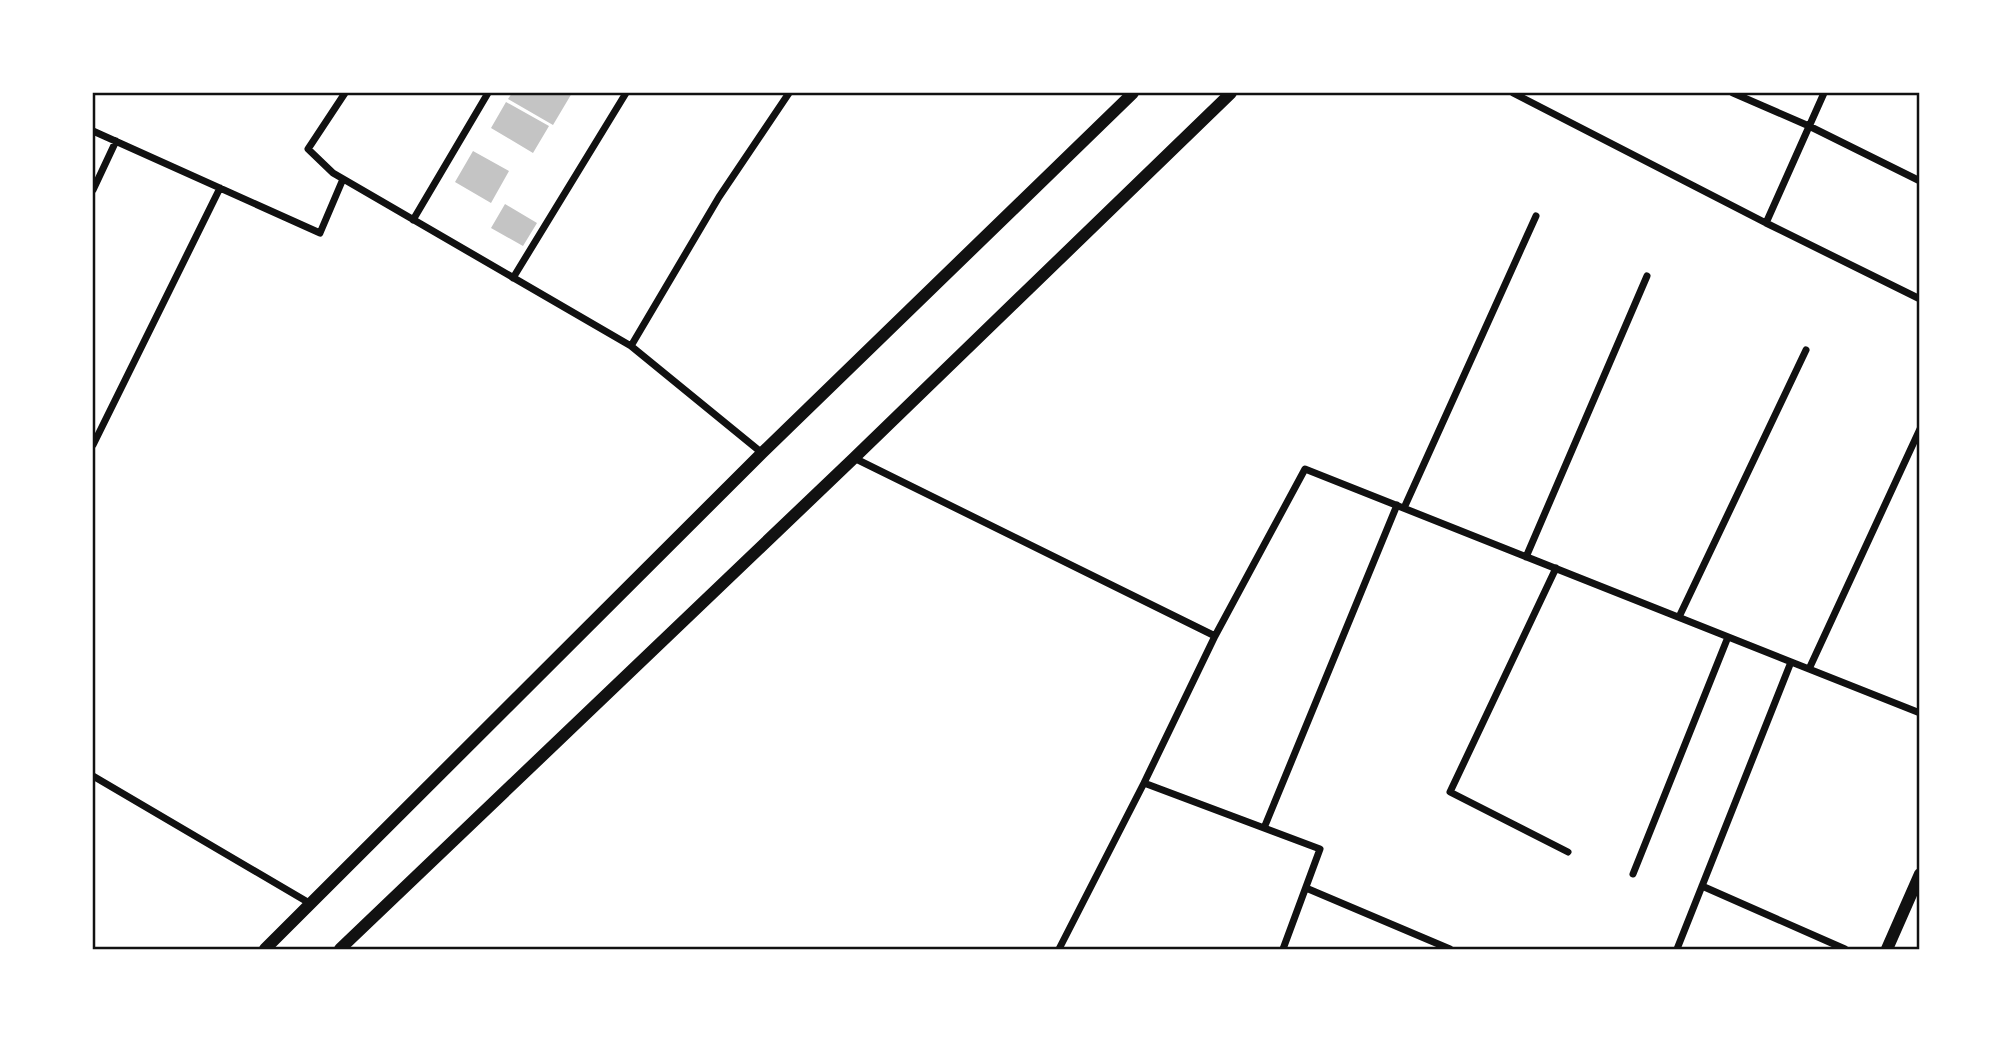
<svg xmlns="http://www.w3.org/2000/svg" width="2013" height="1042" font-family="'Sofia Sans Condensed',sans-serif">
	<rect width="100%" height="100%" fill="#fff"/>
	<!-- building -->
	<path fill="#c4c4c4" d="M512 93H572L553 125 508 99Z
		M506 102 549 126 533 153 491 128Z
		M473 151 509 171 491 203 455 182Z
		M505 204 537 223 523 246 491 228Z"/>
	<g fill="none" stroke-linecap="round" stroke-linejoin="round">
		<!-- minor -->
		<path stroke="#111" stroke-width="7" d="M345 93 308 149 333 173 631 346
			M1513 93 1766 223 1824 93
			M1733 93 1809 126 1920 181
			M93 131 320 233 343 179
			M93 190 116 141
			M413 220 488 93
			M1766 223 1920 299
			M513 278 626 93
			M93 445 220 188
			M762 453 631 346 719 197 789 93
			M854 458 1215 636
			M1404 508 1536 216
			M1526 557 1647 276
			M1556 568 1450 792 1568 852
			M1679 617 1806 350
			M1809 669 1920 429
			M93 776 311 904
			M1144 783 1320 849 1283 949
			M1264 828 1397 505
			M1633 874 1728 637
			M1702 886 1845 949
			M1306 888 1450 949
			M1059 949 1144 783 1215 636 1305 469 1920 713
			M1677 949 1791 662"/>
		<!-- tertiary -->
		<path stroke="#111" stroke-width="12" d="M265 949 762 453 1133 93
			M340 949 854 458 1231 93
			M1887 949 1920 874"/>
	</g>
	<!-- border -->
	<rect width="2013" height="1042" fill="none" stroke="#ffffff" stroke-width="189"/>
	<rect x="94" y="94" width="1824" height="854" fill="none" stroke="#111" stroke-width="2.5"/>
</svg>
